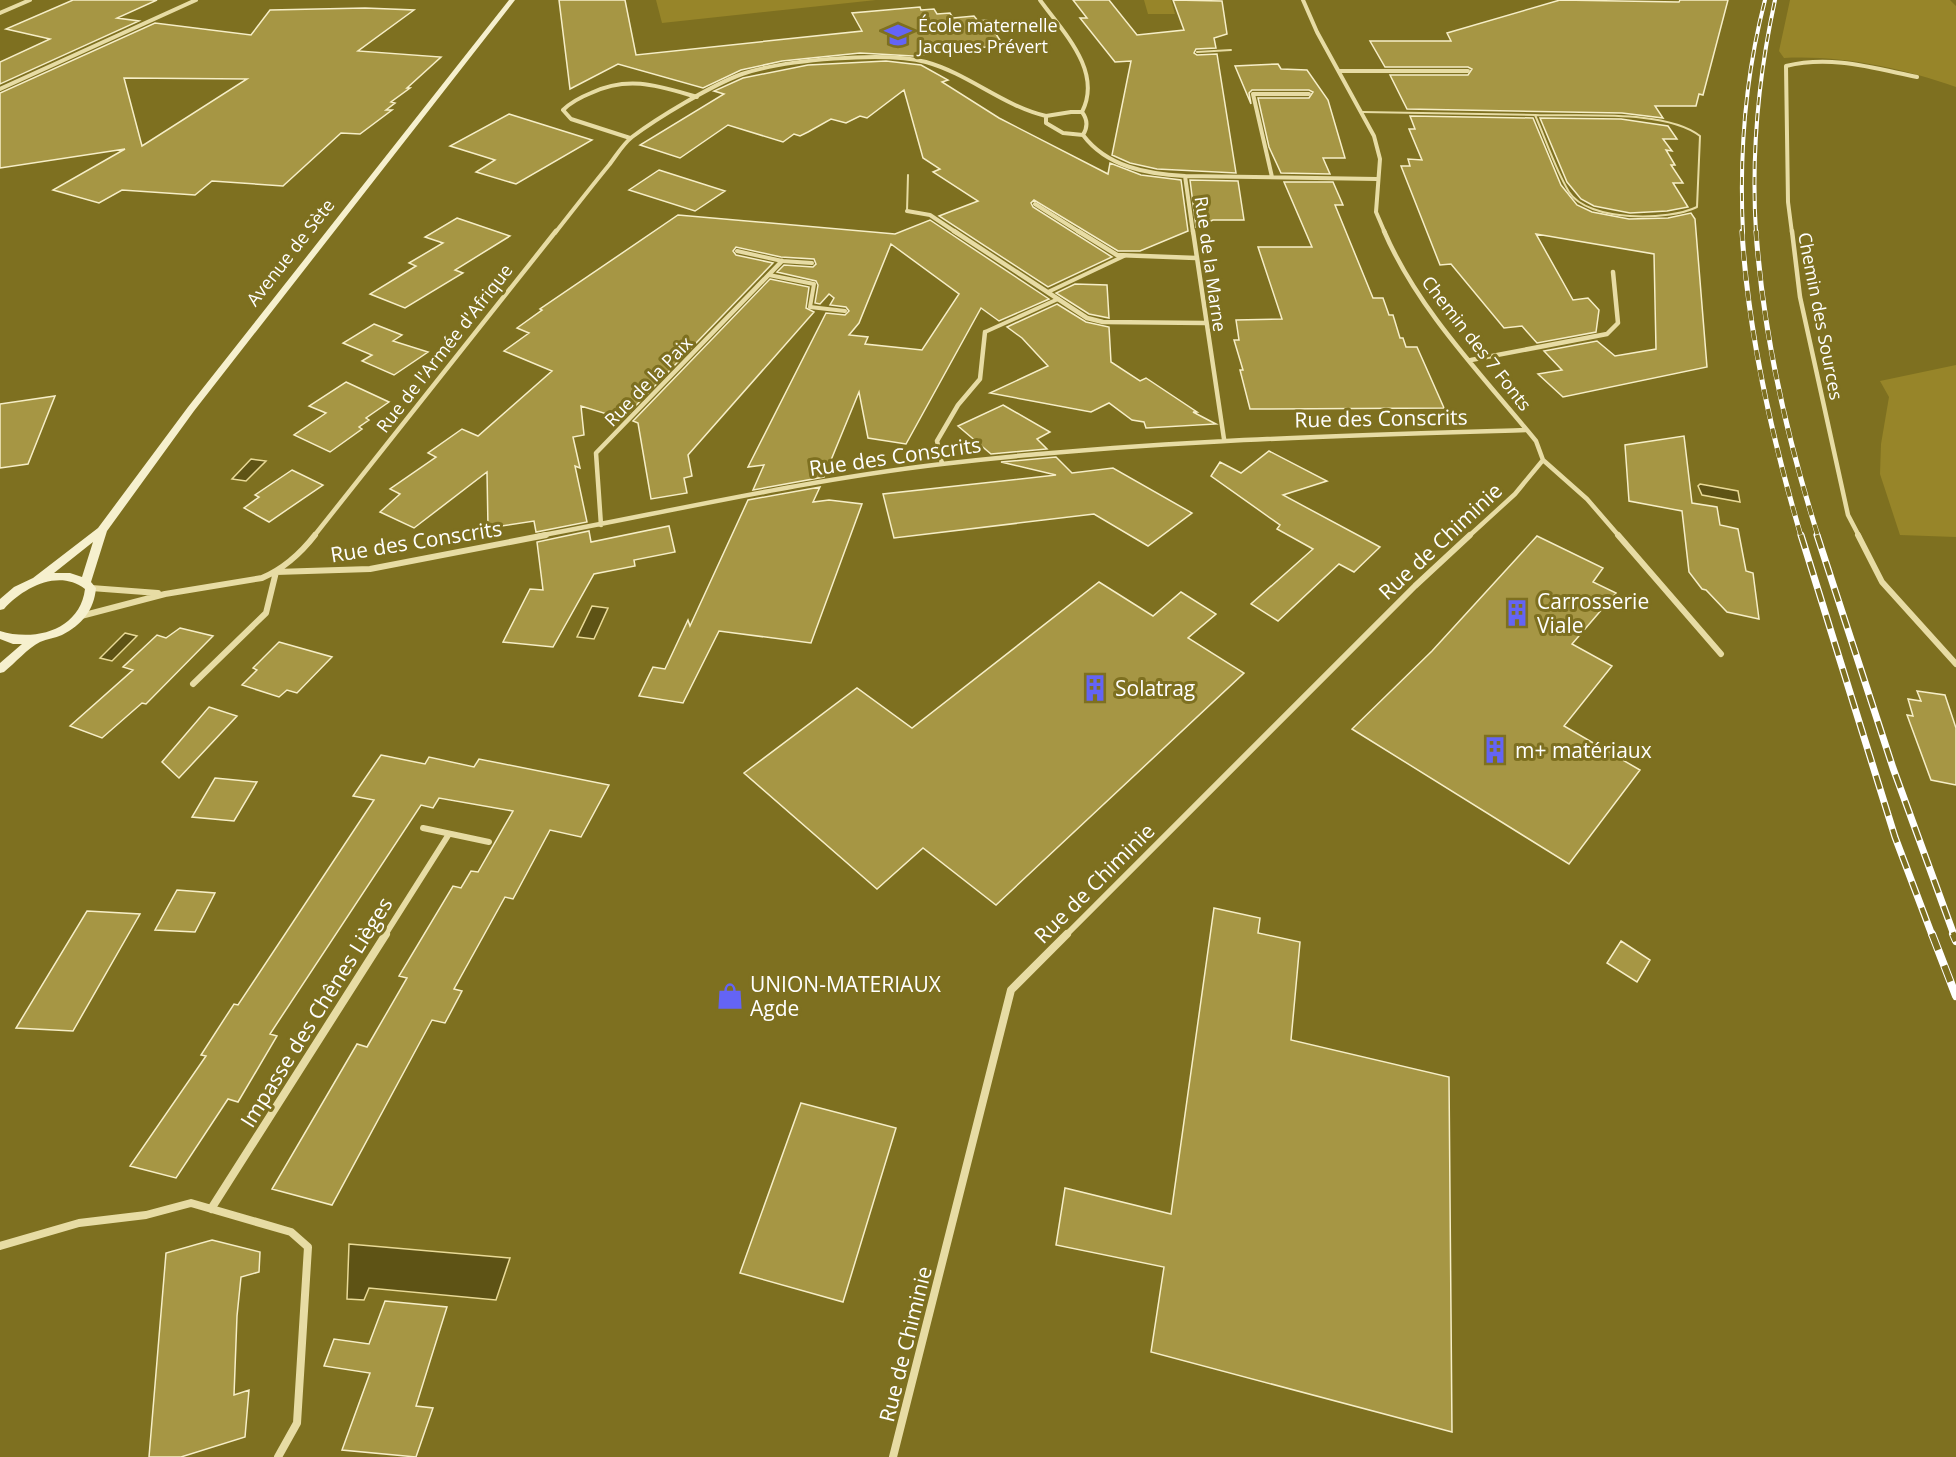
<svg xmlns="http://www.w3.org/2000/svg" width="1956" height="1457" font-family="'Open Sans',sans-serif">
	<rect width="100%" height="100%" fill="#7e7020"/>
	<!-- green -->
	<path fill="#978529" d="M656 0H876L662 23Z
		M1144 0H1171L1175 14H1148Z
		M1790 0H1950L1956 6V87C1901 68 1842 55 1784 58L1779 51Z
		M1956 365V537L1900 535 1880 474 1881 444 1889 397 1880 381Z"/>
	<!-- water -->
	<path fill="#5e5315" stroke="#e9da97" stroke-width="1.5" d="M251 459 266 461 246 481 232 479Z
		M1700 484 1738 491 1740 502 1702 495 1698 486Z
		M592 606 608 608 594 639 577 637Z
		M125 633 137 636 112 661 100 658Z
		M349 1244 510 1258 496 1300 369 1288 364 1300 347 1299Z"/>
	<!-- building -->
	<path fill="#a69644" stroke="#f6eec7" stroke-width="1.5" fill-rule="evenodd" d="M73 0H157L117 18 139 21 0 84V62L50 39 6 29Z
		M559 0H625L636 55 862 31 852 13 920 7 921 10 934 9 937 14 950 13 953 18 974 16 978 21 987 20 1003 45 913 56 860 53 782 61 741 70 703 88 618 64 570 89Z
		M1073 0H1109L1137 35 1184 30 1173 0 1222 1 1227 34 1214 38 1216 48 1196 49 1194 53 1197 55 1217 54 1236 173 1157 169 1130 163 1112 155 1131 61 1115 62 1080 18H1087Z
		M1560 0 1679 2 1680 0H1728L1703 95 1699 94 1696 106H1655L1663 118 1622 113 1407 109 1390 75H1468L1472 69 1468 67H1385L1370 41H1451L1447 33Z
		M365 8 414 10 358 51 441 57 407 88H410L391 102 395 103 386 110H392L360 134 341 133 283 186 212 181 195 195 122 190 99 203 53 190 125 149 0 168V93L155 23 251 35 270 10ZM124 78 247 79 142 146Z
		M886 61 921 65 948 80 942 82 999 118 1108 174 1110 163 1141 175 1181 180 1188 231 1140 251H1118L1034 200 1031 203 1033 207 1112 257 1048 287 939 216 978 201 933 172 940 169 923 158 904 90 867 118 860 116 846 123 831 119 808 132 800 136 794 134 783 142 728 125 680 158 640 145 724 94 714 91 743 78 808 65Z
		M1278 64 1281 69 1307 70 1328 100 1345 158H1323L1330 174 1281 173 1269 147 1258 98H1309L1313 92 1309 90H1252L1249 93 1251 104 1235 66Z
		M509 114 592 140 516 184 476 172 495 160 450 146Z
		M1410 116 1533 118 1561 185 1577 205 1592 212 1629 219 1668 218 1691 213 1695 219 1707 367 1563 397 1538 374 1562 370 1544 351 1597 341 1615 356 1656 349 1654 254 1536 234 1573 300 1588 298 1599 310 1596 332 1537 343 1522 326 1504 328 1451 264 1440 265 1401 166H1410L1408 159 1422 160 1409 129H1415Z
		M1540 118 1621 119 1668 126 1677 139H1663L1672 151 1666 150 1675 165H1671L1683 183H1673L1688 207 1667 211 1630 213 1594 206 1581 199 1567 182Z
		M659 170 725 191 695 211 629 190Z
		M1190 180 1238 181 1244 220H1213L1196 227Z
		M1284 182H1333L1343 205H1335L1373 298H1383L1389 315H1393L1400 338H1403L1406 347H1417L1444 408 1250 409 1240 370H1243L1234 340H1239L1236 320 1282 319 1258 247H1312Z
		M678 215 895 234 930 220 1049 299 999 321 981 308 906 444 868 438 859 392 824 477 753 490 764 465 748 467 826 313 845 315 849 311 846 307 830 305 834 298 829 294 820 304 815 303 818 285 816 281 777 272 784 265 813 267 816 264 814 259 781 257 736 247 733 251 736 255 773 263 623 419 581 406 584 435 573 437 580 468 575 466 587 522 536 532 534 521 488 528 487 472 414 528 380 512 400 494 390 489 436 457 428 453 462 429 478 436 552 371 504 351 529 333 517 328 542 310 540 309ZM891 244 959 294 922 350 865 344 868 337 849 335 859 323Z
		M457 218 510 236 455 270 463 273 405 308 370 294 416 266 409 263 443 243 425 237Z
		M770 279 809 287 806 308 814 312 688 455 692 476 684 478 687 493 651 499 638 423 633 421Z
		M1075 284 1107 285 1109 318 1089 314 1056 293Z
		M1057 304 1086 322 1109 327 1111 362 1140 381 1146 378 1197 412H1193L1216 424 1146 428 1144 422 1132 420 1109 403 1091 412 990 393 1048 366 1022 338 1007 327Z
		M374 324 402 335 393 341 428 352 394 375 362 361 372 355 343 343Z
		M346 382 389 402 366 418 369 420 359 427 362 429 330 452 294 435 326 413 309 406Z
		M55 396 28 464 0 468V404Z
		M1003 405 1050 432 1037 439 1047 449 991 454 958 426Z
		M1684 436 1692 503 1717 507 1720 525 1738 529 1746 571 1753 573 1759 619 1727 612 1706 590 1702 589 1689 572 1682 511 1629 501 1625 445Z
		M1269 451 1327 481 1283 495 1380 547 1354 572 1339 564 1278 621 1251 604 1313 549 1277 529 1280 525 1211 476 1220 462 1241 473Z
		M1056 457 1072 473 1113 468 1192 513 1148 546 1094 514 894 538 883 494 1056 475 1001 462Z
		M292 470 323 485 269 522 244 508 259 497 255 495Z
		M820 487 813 502 829 500 862 504 811 643 719 631 683 703 639 696 653 667 665 669 688 620 690 626 748 500Z
		M669 526 675 552 634 560 635 566 594 574 553 647 503 642 530 589 543 590 537 542 589 531 591 542Z
		M1537 536 1603 568 1593 582 1616 593 1572 644 1612 666 1564 726 1640 770 1569 864 1352 729 1432 651Z
		M1099 582 1153 616 1181 592 1216 614 1188 638 1244 673 996 905 923 848 877 889 744 773 857 688 912 728Z
		M180 628 213 636 146 704 142 703 102 738 70 726 133 670 123 667 157 635 166 638Z
		M279 642 332 657 297 693 287 690 279 697 242 685 257 670 253 668Z
		M1917 691 1945 695 1956 728V785L1931 780 1907 715 1913 716 1908 699 1921 701Z
		M209 707 237 716 179 778 162 762Z
		M381 755 425 764 429 757 474 767 479 759 609 785 581 837 550 830 513 899 505 897 454 989 462 991 445 1023 432 1020 332 1205 272 1189 357 1044 367 1047 407 978 399 976 453 886 461 888 471 871 478 872 513 811 439 798 433 808 421 805 270 1034 277 1036 238 1102 228 1099 176 1178 130 1166 206 1056 201 1055 234 1004 238 1005 374 800 353 796Z
		M215 778 257 782 234 821 192 817Z
		M177 890 215 893 195 932 155 930Z
		M1214 908 1260 918 1258 933 1300 942 1291 1040 1449 1077 1452 1432 1151 1352 1164 1267 1056 1245 1065 1188 1171 1214Z
		M87 911 140 914 73 1031 16 1028Z
		M1621 941 1650 960 1637 982 1607 963Z
		M801 1103 896 1128 843 1302 740 1273Z
		M212 1240 260 1252 259 1272 241 1277 237 1316 234 1395 249 1390 245 1437 181 1457H149L166 1253Z
		M385 1301 447 1307 416 1406 433 1408 416 1457 342 1450 370 1373 324 1366 334 1339 369 1344Z"/>
	<g fill="none" stroke-linecap="round" stroke-linejoin="round">
		<!-- lane-far1 -->
		<path stroke="#e7dca4" stroke-width="2" d="M1197 52 1231 50
			M1362 112 1535 115
			M1535 115C1581 117 1665 109 1700 136L1697 207C1669 221 1588 222 1569 192 1555 169 1546 140 1535 115Z
			M907 211 908 175"/>
		<!-- lane -->
		<path stroke="#e7dca4" stroke-width="4" d="M737 251 782 261 812 263
			M769 275 814 284 810 307 845 311
			M1048 292 1124 256
			M985 332 1058 299"/>
		<!-- street-far3 -->
		<path stroke="#e7dca4" stroke-width="4" d="M1040 0C1063 32 1103 71 1082 112
			M1303 0 1317 32 1374 136 1380 159 1376 212 1385 233
			M0 13 30 0
			M1339 71H1468
			M0 89 196 0
			M1071 112H1082C1088 120 1088 127 1083 135L1063 133 1046 123V116Z
			M1083 135C1107 167 1147 174 1185 176
			M630 138 571 119 563 110C571 102 581 97 591 93 629 75 659 86 697 97
			M1272 177 1253 94H1309
			M1035 204 1081 233
			M907 211 930 215 957 233
			M555 233C573 210 591 187 609 165 616 156 623 144 632 137 657 118 712 85 742 74 783 60 885 51 926 62 969 74 1003 106 1046 116
			M1193 233 1185 176 1377 179
			M1792 233 1788 202 1786 66C1831 55 1873 68 1917 77"/>
		<!-- street-far2 -->
		<path stroke="#e7dca4" stroke-width="4.5" d="M954 231 1087 318 1103 322 1206 323
			M1078 231 1117 255 1196 258
			M1193 231 1224 439
			M1384 231C1418 310 1482 375 1536 441L1543 460 1587 499 1619 536
			M1792 231 1800 297 1848 515 1859 536
			M1471 360 1607 334 1618 323 1613 272
			M942 464 937 441 958 405 980 379 985 332
			M601 525 596 453 782 261
			M314 536 556 231
			M538 536C672 511 806 480 942 464 1136 441 1331 436 1526 430
			M1469 536 1515 494 1543 460"/>
		<!-- street-far1 -->
		<path stroke="#e7dca4" stroke-width="6" d="M1618 535 1721 654
			M1858 535 1882 582 1956 664
			M91 588 158 593
			M81 616 165 594 262 578C283 569 301 553 315 535
			M193 684 266 613 276 572 370 569 546 535
			M423 828 489 842
			M385 935 449 834
			M1066 935 1415 586 1470 535"/>
		<!-- street -->
		<path stroke="#e7dca4" stroke-width="8" d="M211 1209 386 934
			M0 1246 79 1223 146 1215 191 1203 291 1232 308 1247 297 1423 278 1457
			M893 1457 1011 990 1067 934"/>
		<!-- secondary -->
		<path fill="#f6f0ce" fill-rule="evenodd" d="M509 0H515L194 411 107 531 91 582 96 588C94 610 82 625 62 635 55 638 47 639 40 642 29 647 14 664 4 672L0 673V663L22 644H13L0 639V631C35 642 80 630 85 589 59 569 24 587 4 609L0 610V599L14 587 33 578 98 528 188 407ZM93 542 82 577 70 573H54Z"/>
		<defs>
			<path id="rail-far3" d="M1743 233C1739 153 1745 77 1765 0
				M1756 233C1751 153 1758 78 1775 0"/>
			<path id="rail-far2" d="M1742 231C1748 334 1772 438 1801 536
				M1756 231C1763 334 1787 438 1818 536"/>
			<path id="rail-far1" d="M1801 535 1895 837 1932 935
				M1817 535 1893 768 1954 935"/>
			<path id="rail" d="M1932 934 1956 996
				M1953 934 1956 941"/>
		</defs>
		<!-- rail-far3 casing -->
		<use href="#rail-far3" stroke="#fff" stroke-width="4"/>
		<!-- rail-far2 casing -->
		<use href="#rail-far2" stroke="#fff" stroke-width="5"/>
		<!-- rail-far1 casing -->
		<use href="#rail-far1" stroke="#fff" stroke-width="7"/>
		<!-- rail casing -->
		<use href="#rail" stroke="#fff" stroke-width="8"/>
		<!-- rail-far3 -->
		<use href="#rail-far3" stroke="#7e7020" stroke-width="2" stroke-dasharray="8" stroke-linecap="butt"/>
		<!-- rail-far2 -->
		<use href="#rail-far2" stroke="#7e7020" stroke-width="4" stroke-dasharray="10" stroke-linecap="butt"/>
		<!-- rail-far1 -->
		<use href="#rail-far1" stroke="#7e7020" stroke-width="4.5" stroke-dasharray="14" stroke-linecap="butt"/>
		<!-- rail -->
		<use href="#rail" stroke="#7e7020" stroke-width="6" stroke-dasharray="17" stroke-linecap="butt"/>
	</g>
	<!-- icons -->
	<defs>
		<symbol id="school-bare" viewBox="-9 -9 18 18"><path d="M0-5L7-2L0 1L-7-2ZM-4 1L0 2.5L4 1V4Q0 6-4 4Z" fill="#6464f5" stroke="#7e7020" stroke-width="2.5" paint-order="stroke"/></symbol>
		<symbol id="building-bare" viewBox="-9 -9 18 18"><path d="M-4-6H4V6H1V3H-1V6H-4ZM-2.5-4.3h1.7v1.8h-1.7ZM.8-4.3h1.7v1.8H.8ZM-2.5-1h1.7V.8h-1.7ZM.8-1h1.7V.8H.8Z" fill="#6464f5" stroke="#7e7020" stroke-width="2.5" paint-order="stroke"/></symbol>
		<symbol id="shop-bare" viewBox="-9 -9 18 18"><path d="M-5-2.5h2.3a2.7 3.5 0 0 1 5.4 0H5L5.5 6h-11ZM-1.5-2.5h3a1.5 2.3 0 0 0-3 0Z" fill="#6464f5" stroke="#7e7020" stroke-width="2.5" paint-order="stroke"/></symbol>
	</defs>
	<g fill-rule="evenodd">
		<use href="#school-bare" x="879" y="16" width="38" height="38"/>
		<use href="#building-bare" x="1498" y="594" width="38" height="38"/>
		<use href="#building-bare" x="1076" y="669" width="38" height="38"/>
		<use href="#building-bare" x="1476" y="731" width="38" height="38"/>
		<use href="#shop-bare" x="711" y="977" width="38" height="38"/>
	</g>
	<g text-anchor="middle" dominant-baseline="central" stroke-width="6" stroke-linejoin="round" paint-order="stroke">
		<!-- far-poi labels -->
		<g font-size="18" fill="#fff" stroke="#7e7020" text-anchor="start">
			<text x="918" y="25">École maternelle<tspan x="918" dy="21">Jacques Prévert</tspan></text>
		</g>
		<!-- far-street labels -->
		<g font-size="18" fill="#fff" stroke="#7e7020">
			<text transform="translate(290 252) rotate(-52)">Avenue de Sète</text>
			<text transform="translate(1211 264) rotate(82)">Rue de la Marne</text>
			<text transform="translate(1821 316) rotate(79)">Chemin des Sources</text>
			<text transform="translate(1477 343) rotate(52)">Chemin des 7 Fonts</text>
			<text transform="translate(444 348) rotate(-52)">Rue de l'Armée d'Afrique</text>
			<text transform="translate(648 381) rotate(-46)">Rue de la Paix</text>
		</g>
		<!-- street labels -->
		<g font-size="21" fill="#fff" stroke="#7e7020">
			<text transform="translate(1381 418) rotate(-1)">Rue des Conscrits</text>
			<text transform="translate(895 456) rotate(-8)">Rue des Conscrits</text>
			<text transform="translate(416 541) rotate(-9)">Rue des Conscrits</text>
			<text transform="translate(1440 541) rotate(-43)">Rue de Chiminie</text>
			<text transform="translate(1094 883) rotate(-45)">Rue de Chiminie</text>
			<text transform="translate(316 1012) rotate(-58)">Impasse des Chênes Lièges</text>
			<text transform="translate(905 1344) rotate(-76)">Rue de Chiminie</text>
		</g>
		<!-- poi labels -->
		<g font-size="21" fill="#fff" stroke="#7e7020" text-anchor="start">
			<text x="1537" y="601">Carrosserie<tspan x="1537" dy="24">Viale</tspan></text>
			<text x="1115" y="688">Solatrag</text>
			<text x="1515" y="750">m+ matériaux</text>
			<text x="750" y="984">UNION-MATERIAUX<tspan x="750" dy="24">Agde</tspan></text>
		</g>
	</g>
</svg>
